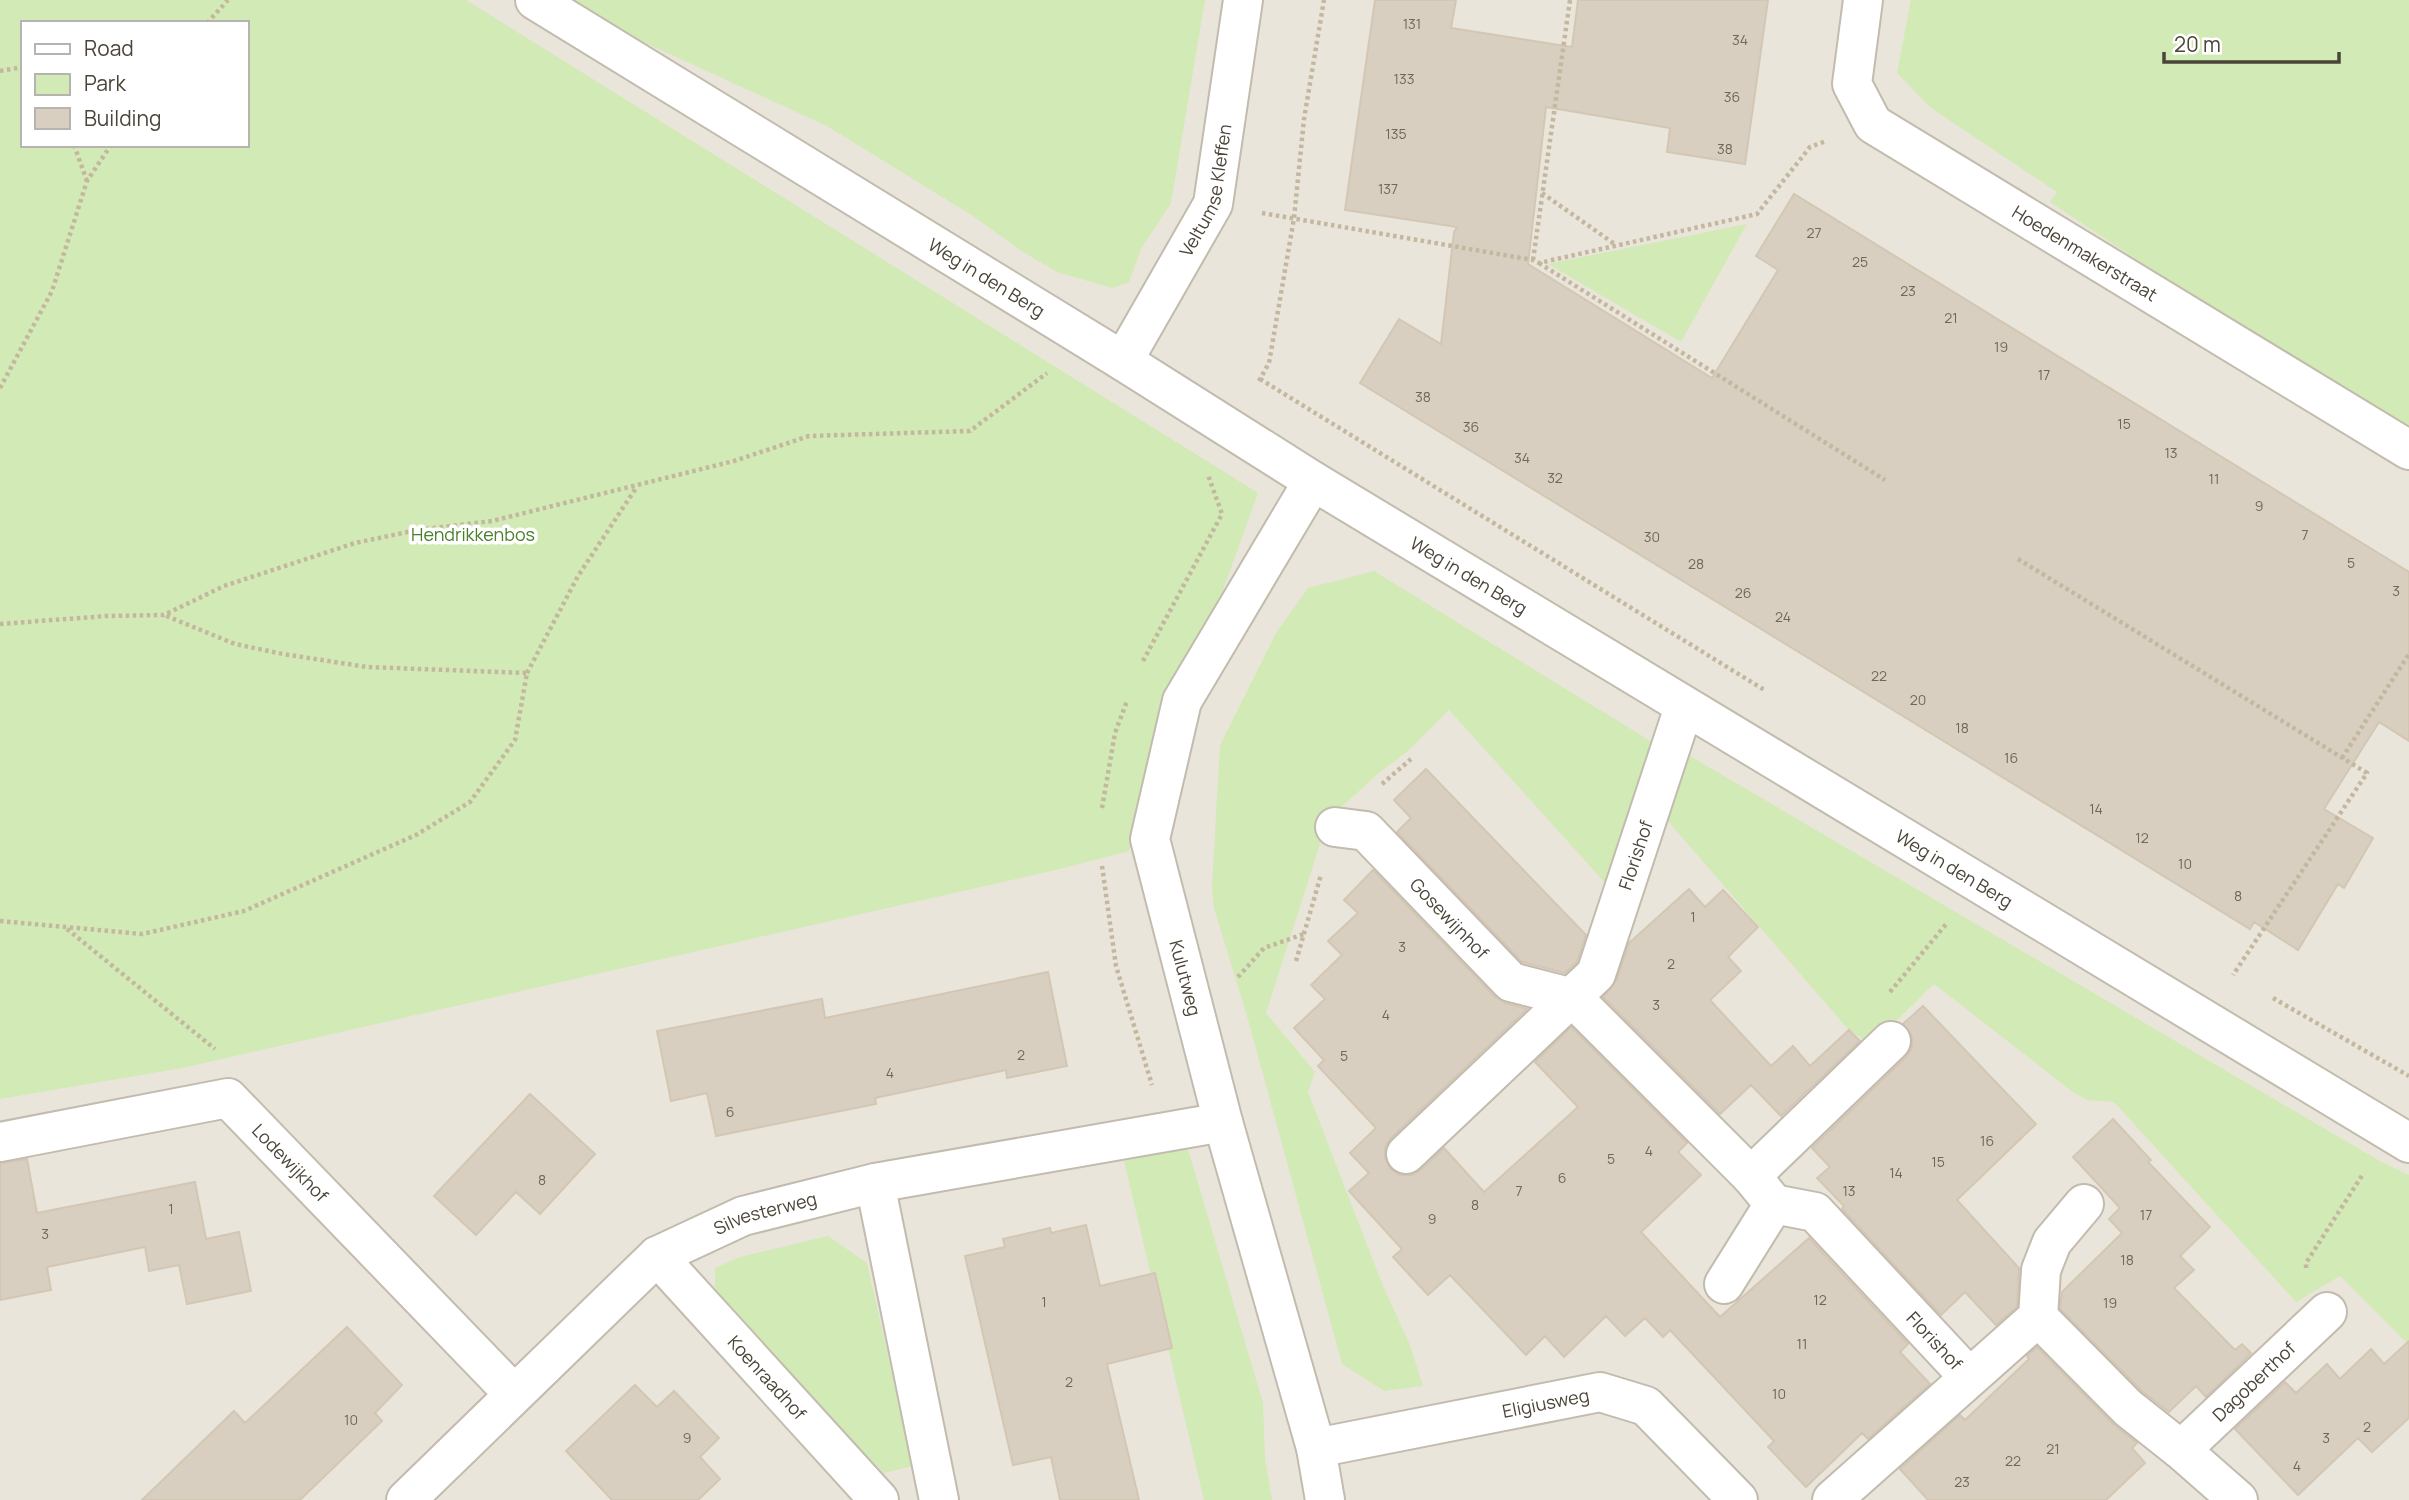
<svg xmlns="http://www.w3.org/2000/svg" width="2409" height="1500" font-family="Manrope,sans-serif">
	<rect width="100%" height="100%" fill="#f6f3ec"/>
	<!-- residential -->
	<path fill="#eae5da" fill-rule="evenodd" d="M0 0H2409V1500H0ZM23 23H247V145H23Z"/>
	<!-- green -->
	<path fill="#d2eab5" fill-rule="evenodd" d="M0 0H466L1258 493 1129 851 1060 869 182 1068 0 1099ZM23 23H247V145H23Z
		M568 0H1205L1171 203 1141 249 1129 282 1112 288 1057 272 1023 252 973 216 827 126 615 29Z
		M1911 0H2409V429C2288 355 2168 282 2050 202L2057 192 1931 108 1897 73Z
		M1747 224 1681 342 1548 264Z
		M1374 571 1652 742 1608 886 1449 710 1409 750 1379 773 1328 819 1266 1013 1315 1072 1308 1092 1383 1286 1410 1345 1423 1386 1384 1391 1342 1364 1247 1016 1214 908 1212 886 1220 745 1276 633 1308 588Z
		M1690 756 2378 1160 2409 1175V1345L2340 1276 2296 1302 2114 1102 2087 1100 2073 1092 1934 984 1872 1045 1848 1029 1667 820Z
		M1187 1146 1263 1403 1265 1459 1272 1500H1204L1124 1161Z
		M828 1236 867 1263 913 1466 884 1473 715 1299V1268L740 1257Z"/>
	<!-- building -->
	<path fill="#d8cfc1" stroke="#d3c7b4" stroke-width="2" d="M1375 0H1456L1451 28 1572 47 1578 0H1768L1745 164 1667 152 1670 128 1546 107 1528 264 1712 378 1778 270 1756 256 1794 194 2409 572V741L2379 722 2324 809 2373 838 2344 888 2338 884 2298 950 2254 922 2250 929 1360 383 1399 319 1441 344 1454 232 1457 227 1345 210Z
		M1426 769 1586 935 1577 962 1565 973 1522 962 1397 832 1411 818 1394 800Z
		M1373 870 1495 997 1506 1003 1527 1009 1391 1138 1385 1147V1158L1391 1169 1400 1175H1412L1421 1170 1444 1148 1484 1192 1578 1107 1535 1062 1571 1027 1687 1143 1678 1152 1701 1175 1641 1232 1720 1317 1809 1238 1908 1344 1900 1352 1930 1384 1868 1439 1862 1433 1806 1487 1768 1447 1774 1441 1670 1330 1663 1337 1645 1318 1625 1336 1606 1316 1564 1357 1545 1336 1526 1355 1450 1275 1428 1295 1393 1257 1402 1249 1349 1191 1369 1173 1350 1153 1376 1128 1318 1066 1324 1060 1294 1028 1325 999 1311 985 1342 955 1328 941 1358 913 1344 900Z
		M1689 889 1705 907 1723 890 1758 927 1728 957 1741 971 1710 1000 1771 1066 1793 1046 1810 1066 1849 1030 1860 1041 1781 1116 1751 1085 1720 1114 1603 997 1616 981 1629 943Z
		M1048 972 1067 1066 1007 1078 1006 1070 875 1098 876 1104 716 1136 707 1093 671 1101 657 1031 822 999 825 1018Z
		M1923 1006 2036 1124 1957 1200 2019 1268 2017 1307 1996 1325 1965 1292 1941 1315 1842 1209 1844 1206 1817 1178 1830 1167 1812 1148 1906 1057 1912 1048V1036L1903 1024Z
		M530 1094 595 1154 540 1214 516 1192 476 1235 434 1196Z
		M2113 1119 2151 1160 2148 1162 2210 1227 2180 1256 2194 1270 2174 1288 2235 1350 2242 1344 2251 1353 2206 1397 2196 1386 2169 1412 2143 1392 2060 1309 2062 1292 2122 1233 2109 1219 2120 1208 2073 1157Z
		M27 1159 37 1213 195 1182 206 1239 239 1232 251 1291 187 1304 179 1265 149 1271 145 1247 47 1267 51 1290 0 1300V1163Z
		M1086 1225 1100 1286 1155 1273 1172 1348 1107 1364 1139 1500H1060L1051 1457 1013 1465 965 1256 1005 1247 1003 1239 1050 1228 1051 1233Z
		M347 1327 402 1385 375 1413 382 1421 300 1500H142L234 1411 245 1423Z
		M2409 1341V1418L2372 1452 2358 1438 2298 1495 2235 1429 2285 1382 2296 1393 2327 1364 2340 1379 2371 1349 2384 1364Z
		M2037 1347 2112 1423 2137 1443 2132 1448 2145 1463 2106 1500H1928L1900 1469 1960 1415 1965 1420 2029 1359 2027 1356Z
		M635 1385 657 1407 674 1391 719 1438 700 1457 720 1479 698 1500H612L566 1451Z"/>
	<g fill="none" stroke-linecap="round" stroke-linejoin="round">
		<defs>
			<g id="minor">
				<path id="s1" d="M535 0 1123 361 1313 481 2409 1143"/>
				<path id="s2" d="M1863 0 1852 84 1873 124 2409 450"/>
				<path id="s3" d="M1123 361 1213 204 1243 0"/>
				<path id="s4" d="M1313 481 1182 701 1150 839 1223 1122 1316 1448 1325 1500"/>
				<path id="s5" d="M1335 827 1366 831 1511 982 1573 998 1751 1176 1774 1204 1815 1212 1969 1377"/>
				<path id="s6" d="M0 1142 228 1098 514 1394"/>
				<path id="s7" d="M1406 1154 1596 974 1684 707"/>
				<path d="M1751 1176 1891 1041"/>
				<path d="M875 1183 939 1500"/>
				<path id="s8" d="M657 1256 879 1500"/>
				<path d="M1724 1284 1774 1204"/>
				<path d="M2038 1317 2128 1408 2181 1450 2238 1500"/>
				<path id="s9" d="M1316 1448 1600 1392 1646 1406 1738 1500"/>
				<path id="s10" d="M2181 1450 2327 1312"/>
				<path id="s11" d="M406 1500 657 1256 743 1216 875 1183 1223 1122"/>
				<path d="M1832 1500 2038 1317 2041 1270 2052 1242 2084 1204"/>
			</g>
		</defs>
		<!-- minor casing -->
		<use href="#minor" stroke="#c2bbae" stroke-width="42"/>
		<!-- path -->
		<path stroke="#c4b79f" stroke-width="4.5" stroke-dasharray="3.5 3.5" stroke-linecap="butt" d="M207 23 228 0
			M0 71 23 67
			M74 145 87 181
			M1542 193 1616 245
			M1262 213 1533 260 1539 263 1757 214 1810 147 1826 141
			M1533 260 1570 0
			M1539 263 1885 480
			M1260 379 1766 691
			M1259 381 1269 363 1294 218 1304 119 1324 0
			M0 388 52 291 87 181 111 145
			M2018 559 2367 773 2233 975
			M0 624 106 616 164 615 224 586 355 543 417 530 492 521 734 461 809 436 970 431 1047 373
			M1143 661 1222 514 1208 475
			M527 673 578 576 636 488
			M2342 758 2409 654
			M1382 784 1411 759
			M1102 808 1115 733 1127 701
			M1102 866 1116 966 1152 1085
			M0 921 142 934 244 911 416 835 470 802 515 740 527 673 367 667 283 654 235 644 164 615
			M67 929 215 1049
			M1296 961 1321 875
			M1238 977 1264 948 1304 934
			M1890 992 1947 923
			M2273 998 2409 1076
			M2306 1268V1263L2363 1174"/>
		<!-- minor -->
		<use href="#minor" stroke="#fff" stroke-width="38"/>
	</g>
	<g text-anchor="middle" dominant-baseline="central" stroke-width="7" stroke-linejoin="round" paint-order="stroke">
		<!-- number labels -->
		<g font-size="14" fill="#6e675b">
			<text x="1412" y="23">131</text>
			<text x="1740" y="39">34</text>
			<text x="1404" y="78">133</text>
			<text x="1732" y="96">36</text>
			<text x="1396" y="133">135</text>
			<text x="1725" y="148">38</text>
			<text x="1388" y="188">137</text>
			<text x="1814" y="232">27</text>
			<text x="1860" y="261">25</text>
			<text x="1908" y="290">23</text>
			<text x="1951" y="317">21</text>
			<text x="2001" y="346">19</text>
			<text x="2044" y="374">17</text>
			<text x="1423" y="396">38</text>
			<text x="2124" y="423">15</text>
			<text x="1471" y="426">36</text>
			<text x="2171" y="452">13</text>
			<text x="1522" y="457">34</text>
			<text x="1555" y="477">32</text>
			<text x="2214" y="478">11</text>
			<text x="2259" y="505">9</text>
			<text x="2305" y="534">7</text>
			<text x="1652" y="536">30</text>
			<text x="2351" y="562">5</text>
			<text x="1696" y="563">28</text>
			<text x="2396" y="590">3</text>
			<text x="1743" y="592">26</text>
			<text x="1783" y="616">24</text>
			<text x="1879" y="675">22</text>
			<text x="1918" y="699">20</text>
			<text x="1962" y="727">18</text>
			<text x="2011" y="757">16</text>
			<text x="2096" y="808">14</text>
			<text x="2142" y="837">12</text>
			<text x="2185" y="863">10</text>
			<text x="2238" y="895">8</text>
			<text x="1693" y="916">1</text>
			<text x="1402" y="946">3</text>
			<text x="1671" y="963">2</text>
			<text x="1656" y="1004">3</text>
			<text x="1386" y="1014">4</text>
			<text x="1021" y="1054">2</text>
			<text x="1344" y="1055">5</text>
			<text x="890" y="1072">4</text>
			<text x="730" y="1111">6</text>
			<text x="1987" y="1140">16</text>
			<text x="1649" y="1150">4</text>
			<text x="1611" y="1158">5</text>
			<text x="1938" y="1161">15</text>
			<text x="1896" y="1172">14</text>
			<text x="1562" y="1177">6</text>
			<text x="542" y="1179">8</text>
			<text x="1519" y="1190">7</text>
			<text x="1849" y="1190">13</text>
			<text x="1475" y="1204">8</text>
			<text x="171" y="1208">1</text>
			<text x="2146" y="1214">17</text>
			<text x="1432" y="1218">9</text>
			<text x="45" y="1233">3</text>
			<text x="2127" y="1259">18</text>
			<text x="1820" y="1299">12</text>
			<text x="1044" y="1301">1</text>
			<text x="2110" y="1302">19</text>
			<text x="1802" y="1343">11</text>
			<text x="1069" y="1381">2</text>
			<text x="1779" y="1393">10</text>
			<text x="351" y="1419">10</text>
			<text x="2367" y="1426">2</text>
			<text x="687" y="1437">9</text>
			<text x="2326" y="1437">3</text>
			<text x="2053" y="1448">21</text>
			<text x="2013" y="1460">22</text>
			<text x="2297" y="1465">4</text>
			<text x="1962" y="1481">23</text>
		</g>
		<!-- street labels -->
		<g font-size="18" fill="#4b4439" stroke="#fff">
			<text stroke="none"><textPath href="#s3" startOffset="192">Veltumse Kleffen</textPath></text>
			<text stroke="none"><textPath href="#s2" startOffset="378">Hoedenmakerstraat</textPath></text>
			<text stroke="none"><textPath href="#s1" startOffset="530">Weg in den Berg</textPath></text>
			<text stroke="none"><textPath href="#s1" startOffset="1097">Weg in den Berg</textPath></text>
			<text stroke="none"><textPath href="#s7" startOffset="387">Florishof</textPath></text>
			<text stroke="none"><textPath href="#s1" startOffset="1664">Weg in den Berg</textPath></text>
			<text stroke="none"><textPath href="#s5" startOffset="152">Gosewijnhof</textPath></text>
			<text stroke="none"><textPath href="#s4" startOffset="541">Kulutweg</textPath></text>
			<text stroke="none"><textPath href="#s6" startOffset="322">Lodewijkhof</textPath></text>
			<text stroke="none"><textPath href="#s11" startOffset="467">Silvesterweg</textPath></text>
			<text stroke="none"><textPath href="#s5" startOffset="810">Florishof</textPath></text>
			<text stroke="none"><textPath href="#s8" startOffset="164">Koenraadhof</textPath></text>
			<text stroke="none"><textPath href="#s10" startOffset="100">Dagoberthof</textPath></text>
			<text stroke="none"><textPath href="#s9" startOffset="234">Eligiusweg</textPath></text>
		</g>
		<!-- park labels -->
		<g font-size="18" fill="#4a7f2a" stroke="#fff">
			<text x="473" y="534">Hendrikkenbos</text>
		</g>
	</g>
	<!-- legend -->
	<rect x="21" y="21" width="228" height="126" fill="#ffffff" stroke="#b7b4b0" stroke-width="2"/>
	<rect x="35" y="44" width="35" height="10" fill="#ffffff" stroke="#b7b4b0" stroke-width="2"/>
	<text x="84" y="56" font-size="21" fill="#4b4439">Road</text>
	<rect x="35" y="74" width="35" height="21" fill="#d2eab5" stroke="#b7b4b0" stroke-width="2"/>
	<text x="84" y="91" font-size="21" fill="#4b4439">Park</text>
	<rect x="35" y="108" width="35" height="21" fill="#d8cfc1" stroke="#b7b4b0" stroke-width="2"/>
	<text x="84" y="126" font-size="21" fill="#4b4439">Building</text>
	<!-- scale -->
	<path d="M2164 52v10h175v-10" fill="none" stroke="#4b4439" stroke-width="3.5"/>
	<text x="2174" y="52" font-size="21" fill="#4b4439" stroke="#ffffff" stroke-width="5" paint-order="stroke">20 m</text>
</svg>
